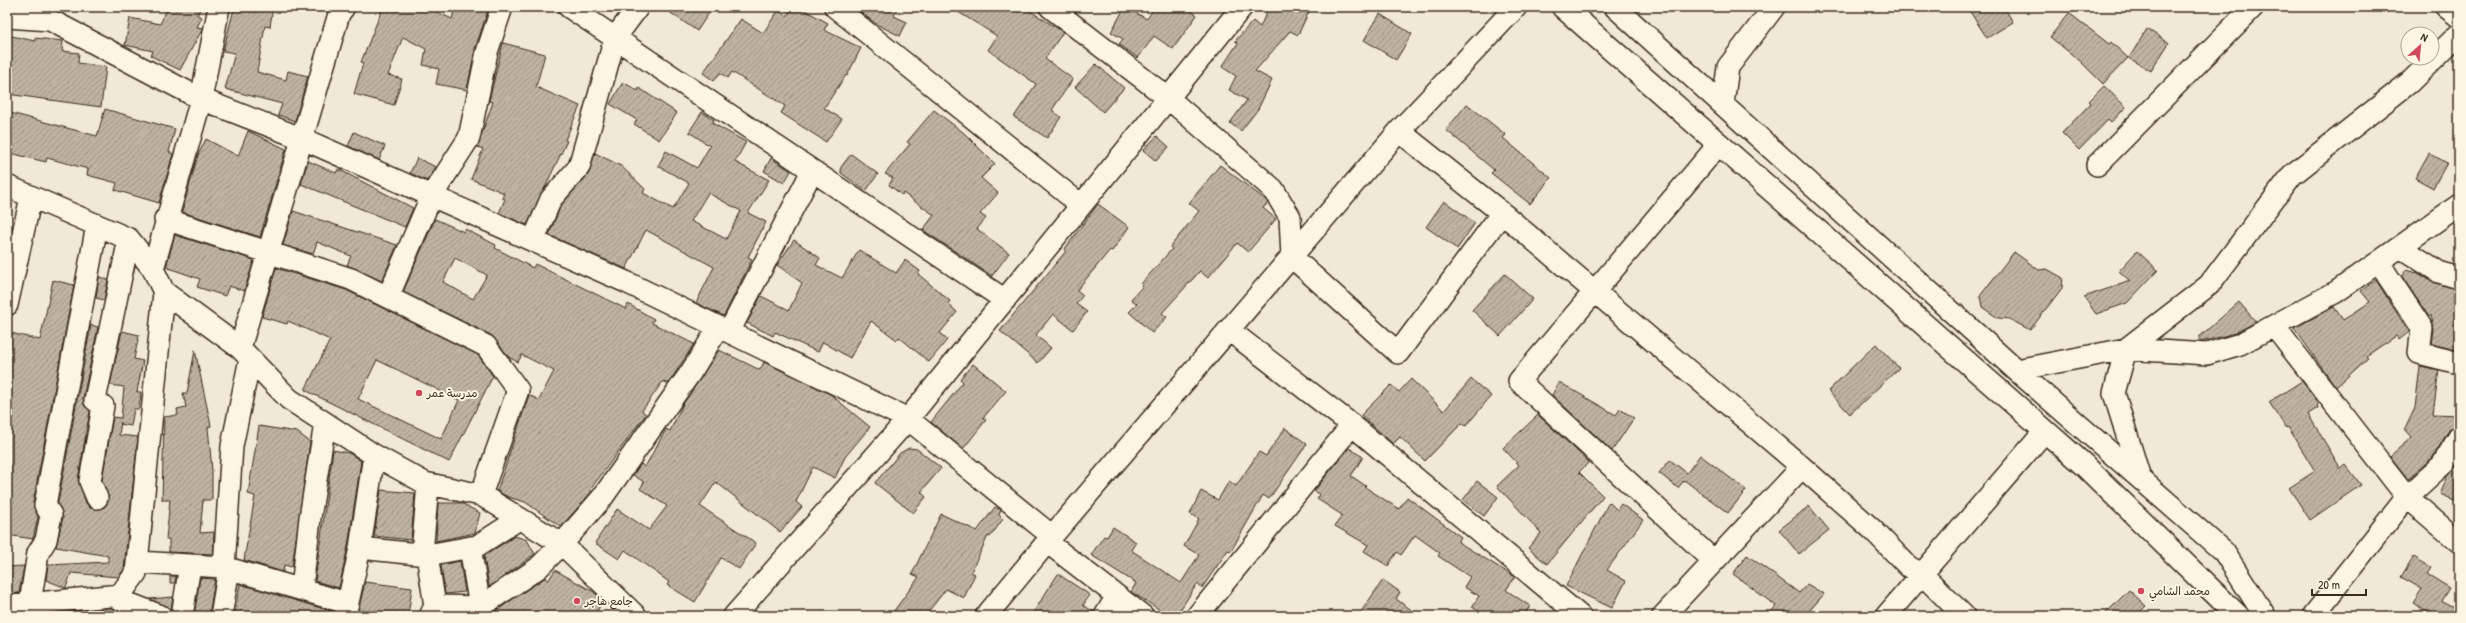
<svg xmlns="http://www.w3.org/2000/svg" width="2466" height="623" font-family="'Patrick Hand','Playpen Sans Arabic',sans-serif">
	<defs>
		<pattern id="building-hatch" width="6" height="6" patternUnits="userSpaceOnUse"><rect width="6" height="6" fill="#beb3a4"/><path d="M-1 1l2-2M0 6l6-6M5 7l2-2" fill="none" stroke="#9c9285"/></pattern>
	</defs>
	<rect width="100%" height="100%" fill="#f0e9d9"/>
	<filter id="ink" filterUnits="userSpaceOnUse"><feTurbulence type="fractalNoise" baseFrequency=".025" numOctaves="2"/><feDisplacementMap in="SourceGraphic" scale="8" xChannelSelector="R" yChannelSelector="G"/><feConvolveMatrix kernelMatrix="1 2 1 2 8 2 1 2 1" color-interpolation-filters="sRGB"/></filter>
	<g filter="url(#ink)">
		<!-- building -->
		<path fill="url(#building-hatch)" stroke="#3b2a1e" fill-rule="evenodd" d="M168 7H201L197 15 202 17 197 27 203 28 180 70 151 56 153 51 125 45 130 18 160 24Z
			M257 7H273L270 27 265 26 257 72 286 80 288 71 308 76 295 121 278 115 282 104 225 89 235 53 223 51 234 9 256 12Z
			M383 7H426L452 19 455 7H489L475 49 467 90 436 84 439 69 423 65 426 49 403 37 388 75 402 79 394 105 354 94 363 63 361 62Z
			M662 7H713L697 31Z
			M792 7H799L828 23 824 30 861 48 847 76 846 75 824 108 842 119 826 142 781 113 785 106 732 72 728 78 720 73 714 81 703 73 741 19 763 33 778 11 787 16Z
			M854 7H898L894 16 907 22 900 36 876 24Z
			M950 7H1024L1063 32 1045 59 1073 79 1052 110 1061 117 1047 138 1014 117 1036 84 988 50 997 36Z
			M1125 7 1147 19 1155 7H1186L1197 15 1173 49 1154 36 1138 58 1119 44 1123 39 1111 32Z
			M1269 7H1311L1298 35 1290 31 1255 71 1272 80 1258 109 1241 131 1230 123 1247 100 1229 90 1236 76 1222 67 1238 43 1235 41 1253 21 1260 27Z
			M1967 7H2004L2013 22 1987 38Z
			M2069 13 2109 44 2111 42 2128 58 2103 84 2080 61 2050 37Z
			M1380 14 1412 34 1396 60 1364 40Z
			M2147 29 2169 43 2151 71 2129 58Z
			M7 35 35 41V38L63 41 62 51 79 53 78 63 106 67 101 107 7 94Z
			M503 43 545 54 536 87 580 106 565 140 567 141 527 225 499 213 505 199 502 198 504 193 471 179 483 149 477 147 493 102 489 101Z
			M1096 64 1124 88 1103 112 1075 87Z
			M623 82 638 91 639 88 677 113 659 140 634 124 637 120 610 104Z
			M2104 86 2126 107 2111 123 2108 120 2079 150 2062 133 2091 103 2089 101Z
			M1467 104 1506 135 1503 138 1551 178 1530 204 1491 173 1494 170 1446 130Z
			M105 109 175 129 169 152 173 154 159 203 115 190 117 183 87 175 88 169 47 158 46 162 10 153 12 147 7 146V112L97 136Z
			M934 110 964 133 995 164 981 178 998 193 980 214 986 218 977 229 1009 253 992 276 923 230 934 215 903 193 902 195 889 185 893 178 885 174 910 144 907 142Z
			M702 112 714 120 712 123 746 142 735 162 769 180 748 213 766 222 748 257 752 259 724 316 696 303 714 267 646 230 626 269 549 235 561 205 588 175 595 153 621 166 645 189 643 193 673 209 689 183 658 166 666 151 697 168 710 146 689 132ZM708 193 741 211 726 239 691 221Z
			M248 131 286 149 260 237 182 212 198 155 206 139 238 156Z
			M354 132 385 146 379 160 348 146Z
			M1157 136 1169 147 1156 161 1143 150Z
			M2429 153 2447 163 2433 188 2415 178Z
			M851 154 878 174 866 191 841 173V167Z
			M417 158 436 167 427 181 410 173Z
			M771 158 791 171 784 183 764 171Z
			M308 161 336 173 338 169 413 208 405 227 301 184Z
			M1220 165 1266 200 1268 203 1263 208 1276 219 1248 252 1237 243 1208 278 1200 271 1162 313 1167 317 1152 333 1129 312 1137 304 1131 299 1143 286 1141 284 1172 249 1170 247 1199 211 1189 203Z
			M1444 201 1475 223 1457 249 1426 227Z
			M1098 204 1129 227 1112 251 1110 250 1077 290 1083 295 1076 304 1087 312 1073 330 1053 314 1036 335 1051 348 1038 363 1000 331 1066 251 1064 250Z
			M293 211 397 245 382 281 347 265 351 256 317 242 313 254 283 245Z
			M435 219 464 232 465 229 496 245 495 248 533 268 535 264 626 309 628 304 654 319 652 323 694 344 668 384 663 381 642 411 646 414 590 490 592 491 561 527 525 502 508 497 497 491 529 395 539 400 554 371 522 355 518 362 510 358 491 335 403 292ZM455 258 487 275 473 299 443 282Z
			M175 235 254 260 244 291 229 286 225 296 197 287 200 279 166 267Z
			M794 240 820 258 816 265 842 278 859 250 896 273 905 260 920 271 918 274 950 301 948 304 957 312 940 333 947 340 929 362 899 337 897 340 871 321 850 358 823 342 818 352 775 332 773 336 747 323 761 296 789 310 802 283 777 265Z
			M2137 251 2158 270 2127 303 2096 314 2084 297 2130 281 2119 271Z
			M2014 252 2039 270 2047 269 2063 278 2062 288 2030 330 2009 319 1998 318 1982 307 1980 296Z
			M276 268 346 290 478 355 493 376 449 462 305 390 330 340 288 321 287 324 262 317ZM377 360 459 400 441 439 358 399Z
			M2405 270 2418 273 2436 283 2459 290V351L2432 344 2434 329 2431 315 2429 317 2403 278Z
			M1505 274 1533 299 1500 336 1472 310Z
			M99 277 108 280 104 300 96 298Z
			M53 280 74 285 33 503 38 517 33 539 7 535 9 457H7V332L40 340Z
			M2376 280 2409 332 2399 340 2396 336 2366 356 2368 358 2336 387 2294 328 2334 307 2343 320 2370 302 2361 291Z
			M2239 302 2256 322 2235 333 2201 342 2198 338Z
			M91 325 98 327 83 398 84 405 90 411 78 479 86 503 90 508 101 509 109 500 102 480 113 417 121 418 124 387 110 385 122 331 139 335 134 359 143 361 137 392H141L139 409H134L131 426 120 424 121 422 119 435 138 437 124 569 118 577 71 573 66 588 46 580 48 565 108 562V556L56 547 63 517 58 503Z
			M1876 344 1899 368 1850 414 1828 391Z
			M195 350 211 426 208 427 212 470V500H203L200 533 214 532 213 554 169 552V539H166L170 500H162L164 417 178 415 177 409 186 407 183 393H187Z
			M719 350 760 370 764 362 830 394 870 427 845 457 835 478 813 467 796 502 802 507 780 532 716 482 700 506 756 543 739 569 721 558 695 602 667 585 669 582 625 550 619 559 595 543 617 509 649 530 667 506 640 489 644 482 633 475 641 464 645 467 666 429 670 431 683 404Z
			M973 364 1006 391 983 418 986 420 963 449 931 422 963 382 960 379Z
			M2420 366 2439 370 2433 414 2459 415V425L2449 430 2433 457 2408 479 2390 456 2412 437 2405 429 2415 408Z
			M1411 379 1444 411 1471 379 1491 396 1466 426 1462 423 1425 461 1400 437 1393 444 1361 415 1391 385 1399 392Z
			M2302 381 2319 403 2317 405 2318 408 2308 414 2341 469 2346 465 2361 485 2310 520 2289 488 2315 471 2288 427 2286 428 2269 402Z
			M1559 382 1616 415 1620 409 1634 418 1612 451 1552 395Z
			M1538 415 1589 462 1579 472 1603 496 1547 564 1528 548 1541 533 1497 486 1519 465 1503 448Z
			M259 426 297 432 310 442 292 567 284 565 283 572 244 560 255 496 248 494Z
			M1285 428 1307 444 1269 499 1263 495 1231 551 1228 550 1202 588 1197 584 1176 616H1170L1131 592 1136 583 1091 555 1104 536 1107 537 1113 527 1136 542 1131 550 1181 583 1199 555 1184 546 1199 519 1190 514 1201 491 1218 500 1229 481 1236 486 1259 452 1266 456Z
			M909 448 917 449 941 468 921 492 926 497 913 513 875 483 900 453Z
			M1349 448 1363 457 1351 476 1366 486 1365 487 1399 509 1407 497 1461 537 1458 542 1515 577 1506 590 1530 606 1524 616H1486L1472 607 1479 596 1464 587 1470 577 1438 556 1440 553 1415 535 1401 555 1397 552 1388 566 1364 551 1368 545 1335 526 1342 515 1317 499 1320 495 1314 491Z
			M333 450 349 453 361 461 348 546 339 588 315 581Z
			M1700 455 1746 490 1728 513 1684 480 1678 488 1659 473 1670 460 1687 473Z
			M2459 460V502L2440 494 2447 479 2446 478Z
			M1477 481 1498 497 1484 516 1463 500Z
			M381 490 415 493 411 540 374 536Z
			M1609 502 1617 510 1621 504 1643 520 1607 570 1626 581 1612 608 1566 586Z
			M438 503H461L480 513 475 533 436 541Z
			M1809 506 1829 530 1799 554 1779 530Z
			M995 507 1001 510 999 515 1003 519 990 537 988 536 971 572 975 574 964 598 946 589 925 616H890L919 577 912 574 941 514 977 531Z
			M515 536 527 540 535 554 489 587 484 556Z
			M1747 555 1799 593 1807 584 1824 594 1805 616H1768L1776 606 1733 574Z
			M2413 557 2431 568 2427 574 2450 588 2442 601 2459 610V616H2433L2413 603 2422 589 2401 577Z
			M460 561 465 592 445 594 441 565Z
			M24 566 19 593 7 594V567Z
			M555 570 594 592 603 601 594 616H488L546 577 548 581Z
			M1058 574 1090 595 1083 605 1094 612 1093 616H1031Z
			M170 576H176L175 583H170Z
			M200 578 215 579 209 616H194Z
			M1383 580 1400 592 1396 599 1420 616H1358Z
			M365 582 412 588 408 616H357Z
			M240 584 334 612 333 616H234Z
			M2129 590 2146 606 2136 616H2103Z
			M173 597 171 610 150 599Z
			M111 608 128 616H76V611Z"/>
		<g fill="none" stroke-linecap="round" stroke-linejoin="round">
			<defs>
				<path id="minor" d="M569 7 1005 300
					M835 7 1081 205
					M1050 7 1168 98 1273 189 1290 217 1292 257 1398 353 1502 213 1399 131
					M1615 7 2016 370 2224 552 2265 616
					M2446 7 2459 17
					M7 17 50 20 201 99 303 139 626 282 908 419 1052 536
					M1723 104 1728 67 1774 7
					M2097 165 2253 7
					M7 186 129 239 153 269 164 292 240 348 289 399 374 455 425 483 481 495 562 544 636 616
					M1502 213 1802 467
					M165 219 351 279 486 346 518 390 481 495
					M533 241 551 199 579 167 615 38 638 7
					M2400 247 2439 272 2459 278
					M2379 263 2422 328 2419 353 2459 363
					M153 269 201 99 219 7
					M388 297 431 197 469 138 487 52 502 7
					M7 305 31 197
					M2274 326 2407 497 2459 542
					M1229 330 1352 425
					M729 332 812 171
					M240 348 339 14 344 7
					M2016 370 2126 349 2209 285 2292 175 2410 82 2459 34
					M2140 478 2114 393 2126 349 2207 354 2240 344 2336 292 2459 205
					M97 498 90 481 103 406 95 400 129 239
					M1047 542 1399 131 1516 7
					M470 547 480 607
					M360 548 427 555 435 606 430 616
					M422 554 428 484
					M427 555 477 546 519 519
					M1714 561 1519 381 1719 144
					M137 562 224 567 232 446 250 359
					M224 567 347 603
					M302 588 310 518 325 423
					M120 600 161 616
					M30 603 38 553 46 540 51 515 45 505 97 225
					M7 606 120 595 136 573 164 292
					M435 606 480 607 538 568 562 544 602 498 691 372 719 327
					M182 616 190 565
					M221 616 229 568
					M345 616 360 548 374 455
					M734 616 908 419 1242 7
					M986 616 1047 542 1143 616
					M1105 616 1117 596
					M1197 616 1352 425 1580 616
					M1663 616 1802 467 1873 530 1909 567 1922 574 2045 431
					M1886 616 1922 574 1964 616
					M2313 616 2407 497 2442 465 2459 437"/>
				<path id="major" d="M1563 7 2085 466 2238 616"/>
			</defs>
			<!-- minor casing -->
			<use href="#minor" stroke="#3b2a1e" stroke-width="24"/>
			<!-- major casing -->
			<use href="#major" stroke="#3b2a1e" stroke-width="25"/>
			<!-- minor -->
			<use href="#minor" stroke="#fcf5e5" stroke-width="21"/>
			<!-- major -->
			<use href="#major" stroke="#fcf5e5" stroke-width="22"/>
		</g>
	</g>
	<!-- markers -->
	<g fill="#d1495b" stroke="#fcf5e5" stroke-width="1.5">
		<circle cx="419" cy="393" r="4"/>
		<circle cx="2141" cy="591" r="4"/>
		<circle cx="577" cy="601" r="4"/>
	</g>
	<g text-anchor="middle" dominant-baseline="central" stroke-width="4" stroke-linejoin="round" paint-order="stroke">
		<!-- poi labels -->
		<g font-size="11" fill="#3b2a1e" stroke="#fcf5e5" text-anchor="start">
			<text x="427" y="393">مدرسة عمر</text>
			<text x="2149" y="591">محمد الشامي</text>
			<text x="585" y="601">جامع هاجر</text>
		</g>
	</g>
	<!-- margin -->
	<rect width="2466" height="623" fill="none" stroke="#fcf5e5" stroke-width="24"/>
	<rect x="12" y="12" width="2442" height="599" fill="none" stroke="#3b2a1e" stroke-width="1.5" filter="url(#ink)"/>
	<!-- north arrow -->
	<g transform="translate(2420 46) rotate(27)"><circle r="19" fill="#fcf5e5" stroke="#afa495"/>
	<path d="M0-3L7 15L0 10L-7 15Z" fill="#d1495b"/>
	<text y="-6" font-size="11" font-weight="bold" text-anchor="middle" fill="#3b2a1e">N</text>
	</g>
	<!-- scale -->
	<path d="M2312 589v6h54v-6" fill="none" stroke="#3b2a1e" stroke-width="2"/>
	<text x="2318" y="589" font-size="12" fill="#3b2a1e" stroke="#fcf5e5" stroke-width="3" paint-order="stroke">20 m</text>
</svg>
